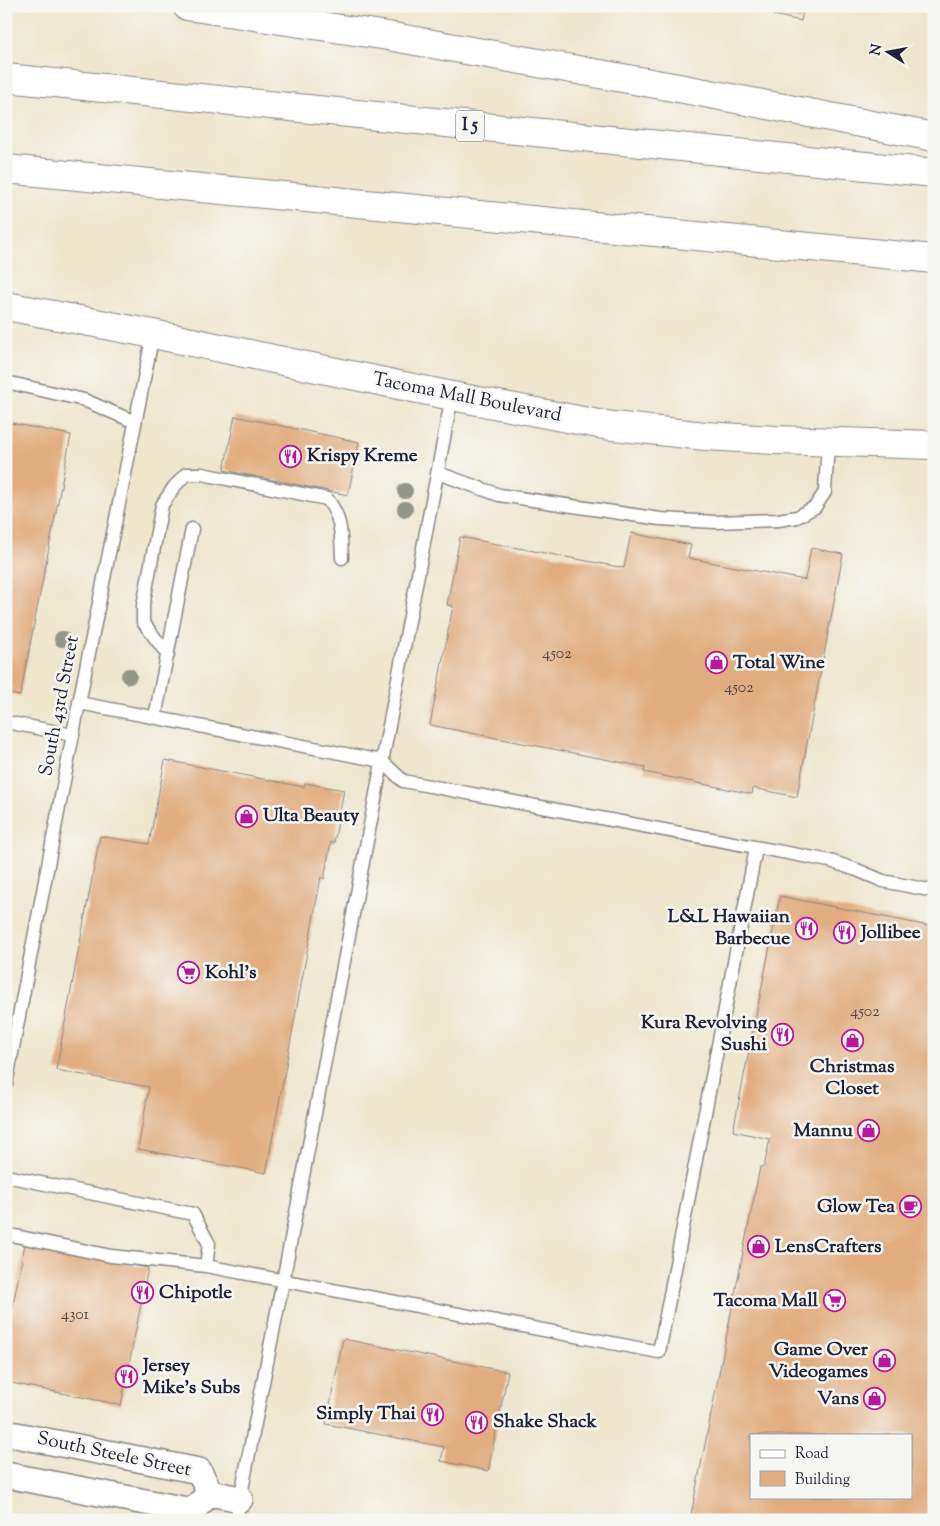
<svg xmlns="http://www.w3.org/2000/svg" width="940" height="1526" font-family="'Sorts Mill Goudy',serif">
	<rect width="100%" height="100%" fill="#f6f6f2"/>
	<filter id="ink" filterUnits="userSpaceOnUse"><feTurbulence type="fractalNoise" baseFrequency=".02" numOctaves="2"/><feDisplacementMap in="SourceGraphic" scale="10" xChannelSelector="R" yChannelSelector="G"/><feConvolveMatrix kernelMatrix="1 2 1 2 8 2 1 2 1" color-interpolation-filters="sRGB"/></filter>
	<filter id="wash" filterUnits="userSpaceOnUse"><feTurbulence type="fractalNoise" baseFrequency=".0096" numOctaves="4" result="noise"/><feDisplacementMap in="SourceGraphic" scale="20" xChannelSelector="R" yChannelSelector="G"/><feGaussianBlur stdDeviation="1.12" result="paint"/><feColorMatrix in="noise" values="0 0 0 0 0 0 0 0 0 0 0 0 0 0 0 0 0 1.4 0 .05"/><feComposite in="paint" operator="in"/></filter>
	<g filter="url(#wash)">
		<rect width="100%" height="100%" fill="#eee6cd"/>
		<g id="blocks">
			<!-- building -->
			<path fill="#e1ad80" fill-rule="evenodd" d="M729 6H741L740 10Z
				M774 6H804L801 21 773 15Z
				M235 416 359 442 348 495 224 470Z
				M6 422 71 435 20 696 6 693Z
				M631 533 691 545 688 558 805 580 811 548 843 554 797 797 753 788 752 794 644 772 645 767 430 725 453 606 447 605 460 537 624 568Z
				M165 760 304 787 305 783 344 790 334 843 331 842 324 879 321 877 266 1173 138 1149 149 1087 56 1070 100 836 149 844Z
				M780 896 934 927V1520H690L760 1167H764L770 1139 733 1131ZM751 1435H911V1497H751Z
				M25 1244 148 1268 121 1405 6 1382V1340Z
				M343 1339 508 1372 488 1471 441 1461 444 1447 326 1424Z"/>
		</g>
	</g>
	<g filter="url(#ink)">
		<use href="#blocks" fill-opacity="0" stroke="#888484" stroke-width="1"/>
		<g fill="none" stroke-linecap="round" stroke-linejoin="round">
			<defs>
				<path id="lane" d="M6 382 84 400 135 422
					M438 473 499 495 660 519 715 522 778 520 797 517 815 507 825 492 828 442
					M168 655 143 622V606L162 505 174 487 186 474H202L327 499C342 518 341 535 342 558
					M79 703 382 761 403 781 830 861 857 870 883 881 934 891
					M155 717 192 529
					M6 722 73 735
					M6 1084 79 703 153 334
					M6 1176 193 1214 209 1244 206 1266
					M6 1234 111 1256 206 1266 659 1352 756 848
					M236 1520 283 1281 452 396"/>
				<path id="street" d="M6 1433 199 1471 210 1493
					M6 1475 192 1511 210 1493
					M210 1493 240 1499"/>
				<path id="secondary" d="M6 306 153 334 452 396 604 425 705 436 776 440 934 445"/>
				<path id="highway" d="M187 6 388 36 684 89 934 137
					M6 78 934 173
					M6 169 934 259"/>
			</defs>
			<!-- lane casing -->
			<use href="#lane" stroke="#888484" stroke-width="15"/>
			<!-- street casing -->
			<use href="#street" stroke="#888484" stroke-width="28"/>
			<!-- secondary casing -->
			<use href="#secondary" stroke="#888484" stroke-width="30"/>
			<!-- highway casing -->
			<use href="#highway" stroke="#888484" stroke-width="30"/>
			<!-- lane -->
			<use href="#lane" stroke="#fff" stroke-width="12"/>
			<!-- street -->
			<use href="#street" stroke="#fff" stroke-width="25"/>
			<!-- secondary -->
			<use href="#secondary" stroke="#fff" stroke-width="28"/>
			<!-- highway -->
			<use href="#highway" stroke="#fff" stroke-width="28"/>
		</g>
		<!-- trees -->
		<g fill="#939788">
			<circle cx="405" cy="491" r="8"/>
			<circle cx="405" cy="509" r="8"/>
			<circle cx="62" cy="639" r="8"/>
			<circle cx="129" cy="676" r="8"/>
		</g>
	</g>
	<!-- icons -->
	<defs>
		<symbol id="restaurant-ring" viewBox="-11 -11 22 22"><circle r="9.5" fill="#f6f6f2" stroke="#b5179e" stroke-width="1.5"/><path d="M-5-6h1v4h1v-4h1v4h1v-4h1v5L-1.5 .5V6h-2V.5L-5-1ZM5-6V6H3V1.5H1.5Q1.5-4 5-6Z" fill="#b5179e"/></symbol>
		<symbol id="shop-ring" viewBox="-11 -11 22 22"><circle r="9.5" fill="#f6f6f2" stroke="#b5179e" stroke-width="1.5"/><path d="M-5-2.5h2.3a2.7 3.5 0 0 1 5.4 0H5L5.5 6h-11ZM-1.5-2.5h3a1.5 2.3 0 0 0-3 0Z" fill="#b5179e"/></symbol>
		<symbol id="supermarket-ring" viewBox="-11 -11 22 22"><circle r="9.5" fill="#f6f6f2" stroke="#b5179e" stroke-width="1.5"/><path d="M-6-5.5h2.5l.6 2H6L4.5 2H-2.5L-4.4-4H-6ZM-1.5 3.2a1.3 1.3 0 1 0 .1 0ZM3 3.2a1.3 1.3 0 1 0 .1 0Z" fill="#b5179e"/></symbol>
		<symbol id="cafe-ring" viewBox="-11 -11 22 22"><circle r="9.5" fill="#f6f6f2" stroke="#b5179e" stroke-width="1.5"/><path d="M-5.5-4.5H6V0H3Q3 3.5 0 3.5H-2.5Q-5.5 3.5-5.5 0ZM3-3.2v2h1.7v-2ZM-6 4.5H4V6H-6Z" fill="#b5179e"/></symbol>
	</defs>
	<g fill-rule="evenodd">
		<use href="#restaurant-ring" x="278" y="444" width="25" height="25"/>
		<use href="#shop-ring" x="704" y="650" width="25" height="25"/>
		<use href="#shop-ring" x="234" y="804" width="25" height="25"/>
		<use href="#restaurant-ring" x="794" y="916" width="25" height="25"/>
		<use href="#restaurant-ring" x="832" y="920" width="25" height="25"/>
		<use href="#supermarket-ring" x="176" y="960" width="25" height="25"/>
		<use href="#restaurant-ring" x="770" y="1022" width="25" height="25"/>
		<use href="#shop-ring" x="840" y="1028" width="25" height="25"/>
		<use href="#shop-ring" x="856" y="1118" width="25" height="25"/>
		<use href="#cafe-ring" x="898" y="1194" width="25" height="25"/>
		<use href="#shop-ring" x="746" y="1234" width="25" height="25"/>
		<use href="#restaurant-ring" x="130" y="1280" width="25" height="25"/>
		<use href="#supermarket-ring" x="822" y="1288" width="25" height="25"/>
		<use href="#shop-ring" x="872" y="1348" width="25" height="25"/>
		<use href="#restaurant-ring" x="114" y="1364" width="25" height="25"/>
		<use href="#shop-ring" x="862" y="1386" width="25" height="25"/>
		<use href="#restaurant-ring" x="420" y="1402" width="25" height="25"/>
		<use href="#restaurant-ring" x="464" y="1410" width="25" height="25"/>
	</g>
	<g text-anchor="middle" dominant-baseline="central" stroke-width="5" stroke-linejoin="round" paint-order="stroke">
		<!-- number labels -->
		<g font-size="16" fill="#52454c">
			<text x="557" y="654">4502</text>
			<text x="739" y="688">4502</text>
			<text x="865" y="1012">4502</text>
			<text x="75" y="1315">4301</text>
		</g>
		<!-- shield labels -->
		<rect fill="#f6f6f2" stroke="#626272" stroke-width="1" x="456" y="110.5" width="28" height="31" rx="4"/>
		<g font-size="18" font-weight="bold" fill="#22223b">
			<text x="470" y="126">I 5</text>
		</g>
		<!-- street labels -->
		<g font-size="19" fill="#22223b" stroke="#f6f6f2">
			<text transform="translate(467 398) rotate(11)">Tacoma Mall Boulevard</text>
			<text transform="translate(60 706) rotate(-79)">South 43rd Street</text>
			<text transform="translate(114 1455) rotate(12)">South Steele Street</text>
		</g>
		<!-- poi labels -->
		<g font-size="19" font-weight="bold" fill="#22223b" stroke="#f6f6f2" text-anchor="start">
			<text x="307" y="456">Krispy Kreme</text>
			<text x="733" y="663">Total Wine</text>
			<text x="263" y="816">Ulta Beauty</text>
			<text x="790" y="917" text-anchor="end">L&amp;L Hawaiian<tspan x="790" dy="22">Barbecue</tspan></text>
			<text x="861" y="933">Jollibee</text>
			<text x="205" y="973">Kohl's</text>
			<text x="767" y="1023" text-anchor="end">Kura Revolving<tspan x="767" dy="22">Sushi</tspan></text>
			<text x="852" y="1067" text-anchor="middle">Christmas<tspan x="852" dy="22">Closet</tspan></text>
			<text x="853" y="1131" text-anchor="end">Mannu</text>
			<text x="895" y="1207" text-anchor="end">Glow Tea</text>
			<text x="775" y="1247">LensCrafters</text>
			<text x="159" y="1293">Chipotle</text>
			<text x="818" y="1301" text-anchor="end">Tacoma Mall</text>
			<text x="868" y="1350" text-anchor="end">Game Over<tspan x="868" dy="22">Videogames</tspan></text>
			<text x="143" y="1366">Jersey<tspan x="143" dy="22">Mike's Subs</tspan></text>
			<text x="859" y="1399" text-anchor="end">Vans</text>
			<text x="416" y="1414" text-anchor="end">Simply Thai</text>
			<text x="493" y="1422">Shake Shack</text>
		</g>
	</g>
	<!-- margin -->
	<rect width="940" height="1526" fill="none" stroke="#f6f6f2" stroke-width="25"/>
	<!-- legend -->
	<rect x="750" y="1434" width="162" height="65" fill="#f6f6f2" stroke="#a1a1a9"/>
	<rect x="760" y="1450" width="25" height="8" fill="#ffffff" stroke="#a1a1a9"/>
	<text x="795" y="1458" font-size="15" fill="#22223b">Road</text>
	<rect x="760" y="1471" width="25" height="15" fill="#e1ad80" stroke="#a1a1a9"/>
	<text x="795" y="1484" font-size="15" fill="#22223b">Building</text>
	<!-- north arrow -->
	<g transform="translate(888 52) rotate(281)" stroke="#f6f6f2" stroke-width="4" paint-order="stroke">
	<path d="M0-4L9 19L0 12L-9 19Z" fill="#22223b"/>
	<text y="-8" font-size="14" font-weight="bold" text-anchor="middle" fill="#22223b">N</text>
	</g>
</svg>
